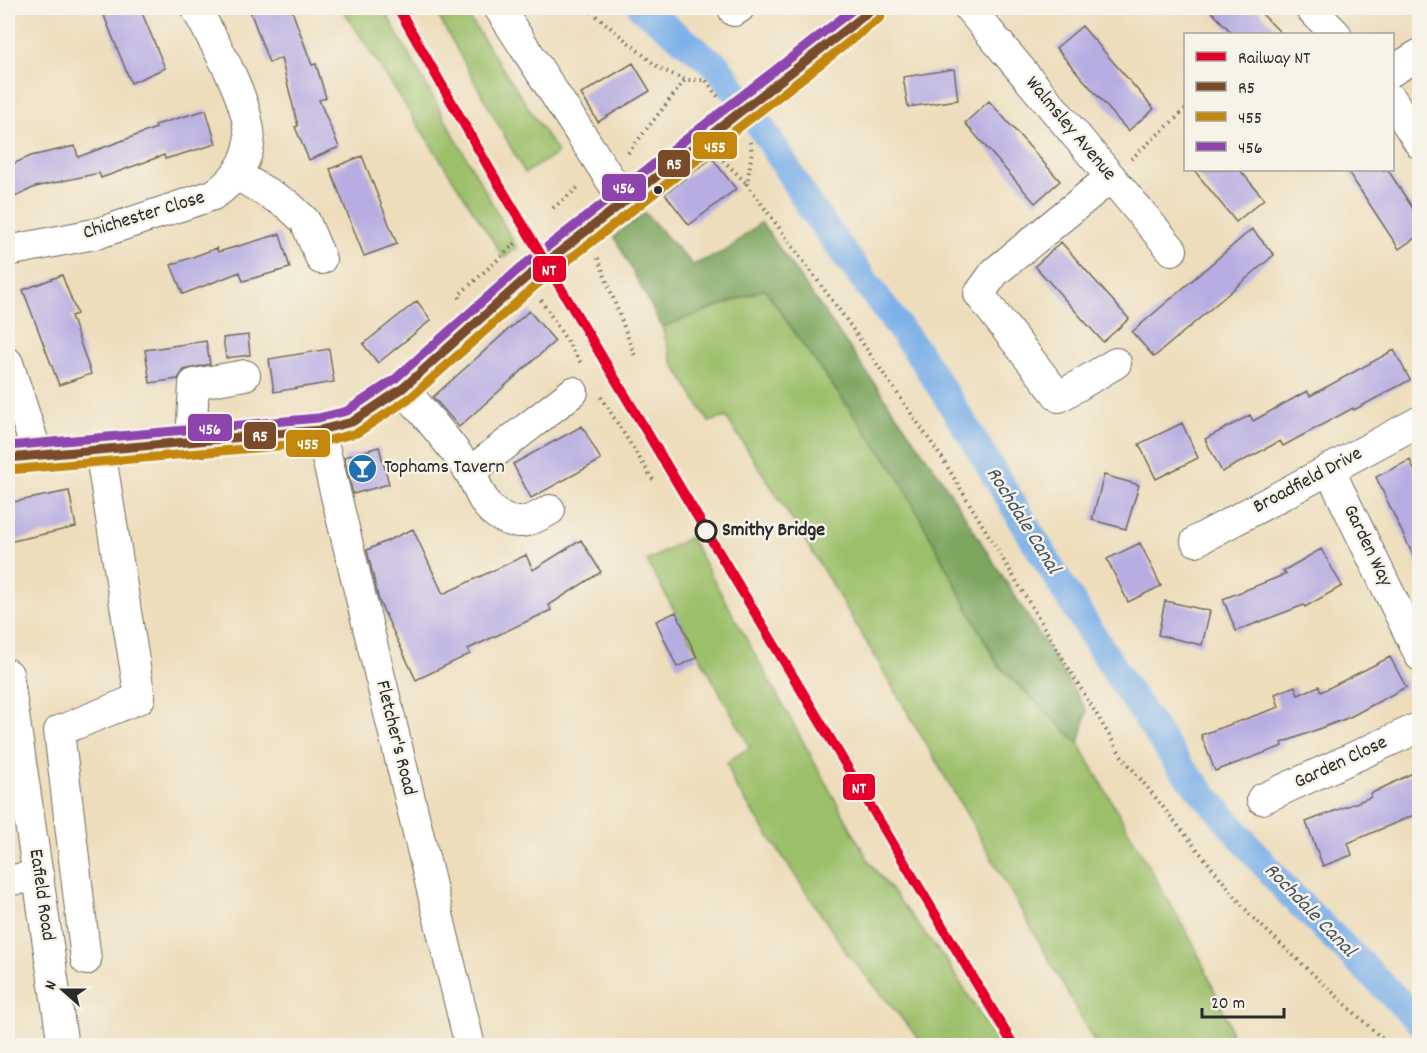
<svg xmlns="http://www.w3.org/2000/svg" width="1427" height="1053" font-family="Dekko,sans-serif">
	<rect width="100%" height="100%" fill="#f7f3e8"/>
	<filter id="ink" filterUnits="userSpaceOnUse"><feTurbulence type="fractalNoise" baseFrequency=".0167" numOctaves="2"/><feDisplacementMap in="SourceGraphic" scale="12" xChannelSelector="R" yChannelSelector="G"/><feConvolveMatrix kernelMatrix="1 2 1 2 8 2 1 2 1" color-interpolation-filters="sRGB"/></filter>
	<filter id="wash" filterUnits="userSpaceOnUse"><feTurbulence type="fractalNoise" baseFrequency=".008" numOctaves="4" result="noise"/><feDisplacementMap in="SourceGraphic" scale="24" xChannelSelector="R" yChannelSelector="G"/><feGaussianBlur stdDeviation="1.35" result="paint"/><feColorMatrix in="noise" values="0 0 0 0 0 0 0 0 0 0 0 0 0 0 0 0 0 1.4 0 .05"/><feComposite in="paint" operator="in"/></filter>
	<g filter="url(#wash)">
		<rect width="100%" height="100%" fill="#edddbb"/>
		<!-- green -->
		<path fill="#9cc06b" stroke="#64764b" stroke-width="1.5" d="M342 8H383L517 248 504 258Z
			M434 8H463L558 153 525 173Z
			M765 289 801 342 897 474 998 666 1079 744 1196 949 1228 1021 1233 1045H1096C1042 946 986 847 929 749 864 637 798 525 726 417L709 422 672 361 662 327Z
			M690 537 870 863 948 963 999 1045H924L847 953 734 784 727 762 750 747 647 561Z"/>
		<!-- forest -->
		<path fill="#7da65f" stroke="#546845" stroke-width="1.5" d="M645 213 693 265 727 250 761 222 941 478 1087 711 1079 744 997 663 897 474 801 342 765 289 662 327 614 236Z"/>
		<g fill="none" stroke-linecap="round" stroke-linejoin="round">
			<!-- canal -->
			<path stroke="#7cb0e9" stroke-width="28" d="M642 8 718 67 771 142 810 207 922 358 972 437 1065 591 1126 688 1179 765 1286 890 1420 1022"/>
		</g>
		<g id="blocks">
			<!-- building -->
			<path fill="#b7ade2" d="M101 8H140L165 68 131 83Z
				M249 8H291L312 65 316 64 326 98 319 100 339 147 309 160 295 127 298 126 281 58 269 63Z
				M1208 8H1256L1282 34H1233Z
				M1082 26 1154 109 1128 131 1056 48Z
				M633 63 650 91 598 122 581 94Z
				M954 69 958 100 908 107 903 77Z
				M989 101 1060 181 1035 203 965 123Z
				M206 110 216 144 165 159 164 155 101 178 99 173 35 187 8 200V166L31 156 75 146 78 157 156 128 155 125Z
				M362 156 397 244 364 256 330 169Z
				M712 158 736 189 689 225 665 194Z
				M1194 170H1240L1264 199 1236 222Z
				M1347 170H1388L1419 218V235L1399 249Z
				M1252 229 1274 255 1154 357 1132 332Z
				M280 234 290 268 243 281 240 272 183 294 171 265 217 248 218 252Z
				M1061 242 1129 319 1103 342 1035 266Z
				M62 275 77 314 71 316 91 374 59 385 23 290Z
				M417 301 431 320 378 363 363 344Z
				M529 311 555 341 459 427 433 397Z
				M248 335 250 355 226 358 223 338Z
				M206 341 210 364 184 370 178 379 150 383 145 350Z
				M329 349 334 382 274 392 269 359Z
				M1394 350 1410 380 1354 410 1353 408 1283 446 1280 441 1222 472 1205 439 1250 415 1253 421 1307 391 1310 396Z
				M1182 423 1198 458 1156 479 1139 444Z
				M582 426 601 460 531 498 513 464Z
				M379 447 389 484 353 494 344 457Z
				M1410 460 1419 481V568L1376 477Z
				M1104 475 1139 485 1126 529 1092 520Z
				M69 491 76 527 8 542V503Z
				M413 529 443 594 526 555 533 570 581 540 601 572 549 605 551 610 468 649 470 654 416 680 379 601 367 550Z
				M1140 543 1161 586 1128 602 1107 559Z
				M1321 549 1342 586 1305 607 1304 605 1236 631 1223 599 1286 574 1283 571Z
				M1165 601 1210 611 1202 645 1158 635Z
				M676 612 697 658 677 667 656 621Z
				M1390 657 1406 687 1350 717 1282 743 1283 746 1215 771 1201 735 1279 707 1275 694 1295 686 1298 695 1319 686 1321 692Z
				M1419 770V813L1348 843 1352 855 1323 866 1306 822 1371 797 1370 794Z"/>
		</g>
	</g>
	<g filter="url(#ink)">
		<use href="#blocks" fill-opacity="0" stroke="#6f695d" stroke-width="1.5"/>
		<g fill="none" stroke-linecap="round" stroke-linejoin="round">
			<defs>
				<path id="minor" d="M499 8 625 202
					M969 8 1172 250
					M1310 8 1336 34
					M734 11 739 8
					M1392 71 1420 54
					M785 77 874 8
					M1392 100 1420 144
					M237 175 288 205 305 221 321 259
					M1111 177 995 272 979 294 1059 397 1116 363
					M8 251 99 233 213 195C234 182 253 157 249 130 243 88 215 45 196 8
					M8 363 38 456
					M403 388C424 414 451 443 469 471 478 485 481 503 495 513 516 529 531 521 550 510
					M320 430 470 1046
					M191 442 194 384 245 375
					M8 458 320 430 352 422 374 409 403 388 527 277 730 121
					M1329 469 1420 656
					M470 472 573 392
					M1196 541 1420 421
					M8 674 63 1046
					M1262 799 1420 727
					M8 880 39 877
					M86 960 59 731 140 698 100 450"/>
			</defs>
			<!-- minor casing -->
			<use href="#minor" stroke="#6f695d" stroke-width="32"/>
			<!-- path -->
			<path stroke="#6f695d" stroke-width="4" stroke-dasharray="1.5 4.5" stroke-linecap="butt" d="M587 8 659 68 685 80H706L718 97
				M750 142 752 152 747 184 845 318 942 458 1121 755 1251 916 1390 1046
				M628 153 685 80
				M1131 159 1186 109
				M723 160 747 184
				M553 208 580 186
				M598 258 635 356
				M460 298 459 295 518 241
				M541 300 582 365
				M601 397 655 483"/>
			<!-- minor -->
			<use href="#minor" stroke="#fff" stroke-width="30"/>
			<defs>
				<path id="minor-bridge" d="M730 121 785 77"/>
			</defs>
			<!-- minor-bridge casing -->
			<use href="#minor-bridge" stroke="#6f695d" stroke-width="32" stroke-linecap="butt"/>
			<!-- minor-bridge -->
			<use href="#minor-bridge" stroke="#fff" stroke-width="30"/>
			<defs>
				<path id="bus-1" d="M8 458 320 430 352 422 403 388 527 277 874 8"/>
				<path id="bus-2" d="M9 470 321 442 357 433 410 398 535 286 881 17"/>
				<path id="bus-3" d="M8 446 318 418 347 411 395 379 520 268 855 8"/>
			</defs>
			<!-- bus-1 casing -->
			<use href="#bus-1" stroke="#f7f3e8" stroke-width="14"/>
			<!-- bus-2 casing -->
			<use href="#bus-2" stroke="#f7f3e8" stroke-width="14"/>
			<!-- bus-3 casing -->
			<use href="#bus-3" stroke="#f7f3e8" stroke-width="14"/>
			<!-- bus-1 -->
			<use href="#bus-1" stroke="#7a4b2a" stroke-width="9"/>
			<!-- bus-2 -->
			<use href="#bus-2" stroke="#c4870b" stroke-width="9"/>
			<!-- bus-3 -->
			<use href="#bus-3" stroke="#8e44ad" stroke-width="9"/>
			<defs>
				<path id="rail-1" d="M398 8 489 168 1014 1046"/>
			</defs>
			<!-- rail-1 casing -->
			<use href="#rail-1" stroke="#f7f3e8" stroke-width="15"/>
			<!-- rail-1 -->
			<use href="#rail-1" stroke="#e4002b" stroke-width="10"/>
		</g>
	</g>
	<!-- icons -->
	<defs>
		<symbol id="bar-disc" viewBox="-11 -11 22 22"><circle r="9.5" fill="#1f6fb2" stroke="#f7f3e8"/><path d="M-6-5H6L.8 .8V4.5H3.5V6h-7V4.5H-.8V.8Z" fill="#fff"/></symbol>
	</defs>
	<g fill-rule="evenodd">
		<use href="#bar-disc" x="346" y="452" width="33" height="33"/>
	</g>
	<!-- markers -->
	<circle fill="#2b2b2b" stroke="#f7f3e8" stroke-width="2" cx="658" cy="190" r="5"/>
	<circle fill="#f7f3e8" stroke="#2b2b2b" stroke-width="3" cx="706" cy="531" r="10"/>
	<g text-anchor="middle" dominant-baseline="central" stroke-width="5" stroke-linejoin="round" paint-order="stroke">
		<!-- street labels -->
		<g font-size="20" fill="#2b2b2b" stroke="#f7f3e8">
			<text transform="translate(1070 129) rotate(50)">Walmsley Avenue</text>
			<text transform="translate(144 216) rotate(-17)">Chichester Close</text>
			<text transform="translate(1308 481) rotate(-28)">Broadfield Drive</text>
			<text transform="translate(1367 546) rotate(64)">Garden Way</text>
			<text transform="translate(395 738) rotate(76)">Fletcher's Road</text>
			<text transform="translate(1341 763) rotate(-25)">Garden Close</text>
			<text transform="translate(41 895) rotate(82)">Eafield Road</text>
		</g>
		<!-- poi labels -->
		<g font-size="20" fill="#2b2b2b" stroke="#f7f3e8" text-anchor="start">
			<text x="384" y="468">Tophams Tavern</text>
		</g>
		<!-- stop labels -->
		<g font-size="20" font-weight="bold" fill="#2b2b2b" stroke="#f7f3e8" text-anchor="start">
			<text x="722" y="531">Smithy Bridge</text>
		</g>
		<!-- water labels -->
		<g font-size="21" font-style="italic" fill="#435364" stroke="#f7f3e8">
			<text transform="translate(1022 521) rotate(58)">Rochdale Canal</text>
			<text transform="translate(1309 911) rotate(46)">Rochdale Canal</text>
		</g>
	</g>
	<g stroke="#f7f3e8" stroke-width="2">
		<rect x="692" y="131" width="46" height="29" rx="6" fill="#c4870b"/>
		<rect x="657" y="149" width="34" height="29" rx="6" fill="#7a4b2a"/>
		<rect x="601" y="173" width="46" height="29" rx="6" fill="#8e44ad"/>
		<rect x="532" y="255" width="35" height="28" rx="6" fill="#e4002b"/>
		<rect x="187" y="413" width="46" height="29" rx="6" fill="#8e44ad"/>
		<rect x="243" y="421" width="34" height="29" rx="6" fill="#7a4b2a"/>
		<rect x="285" y="429" width="46" height="29" rx="6" fill="#c4870b"/>
		<rect x="842" y="773" width="34" height="28" rx="6" fill="#e4002b"/>
	</g>
	<g font-size="16" text-anchor="middle" font-weight="bold" fill="#fff">
		<text x="715" y="152">455</text>
		<text x="674" y="169">R5</text>
		<text x="624" y="193">456</text>
		<text x="549" y="275">NT</text>
		<text x="210" y="434">456</text>
		<text x="260" y="441">R5</text>
		<text x="308" y="449">455</text>
		<text x="859" y="793">NT</text>
	</g>
	<!-- margin -->
	<rect width="1427" height="1053" fill="none" stroke="#f7f3e8" stroke-width="30"/>
	<!-- legend -->
	<rect x="1184" y="33" width="210" height="138" fill="#f7f3e8" stroke="#a5a39c" stroke-width="1.5"/>
	<rect x="1196" y="52" width="30" height="9" fill="#e4002b" stroke="#a5a39c" stroke-width="1.5"/>
	<text x="1238" y="63" font-size="18" fill="#2b2b2b">Railway NT</text>
	<rect x="1196" y="82" width="30" height="9" fill="#7a4b2a" stroke="#a5a39c" stroke-width="1.5"/>
	<text x="1238" y="93" font-size="18" fill="#2b2b2b">R5</text>
	<rect x="1196" y="112" width="30" height="9" fill="#c4870b" stroke="#a5a39c" stroke-width="1.5"/>
	<text x="1238" y="123" font-size="18" fill="#2b2b2b">455</text>
	<rect x="1196" y="142" width="30" height="9" fill="#8e44ad" stroke="#a5a39c" stroke-width="1.5"/>
	<text x="1238" y="153" font-size="18" fill="#2b2b2b">456</text>
	<!-- north arrow -->
	<g transform="translate(63 990) rotate(291)" stroke="#f7f3e8" stroke-width="4.5" paint-order="stroke">
	<path d="M0-4.5L10 22L0 15L-10 22Z" fill="#2b2b2b"/>
	<text y="-9" font-size="16" font-weight="bold" text-anchor="middle" fill="#2b2b2b">N</text>
	</g>
	<!-- scale -->
	<path d="M1202 1008v9h82v-9" fill="none" stroke="#2b2b2b" stroke-width="3"/>
	<text x="1211" y="1008" font-size="18" fill="#2b2b2b" stroke="#f7f3e8" stroke-width="4.5" paint-order="stroke">20 m</text>
</svg>
